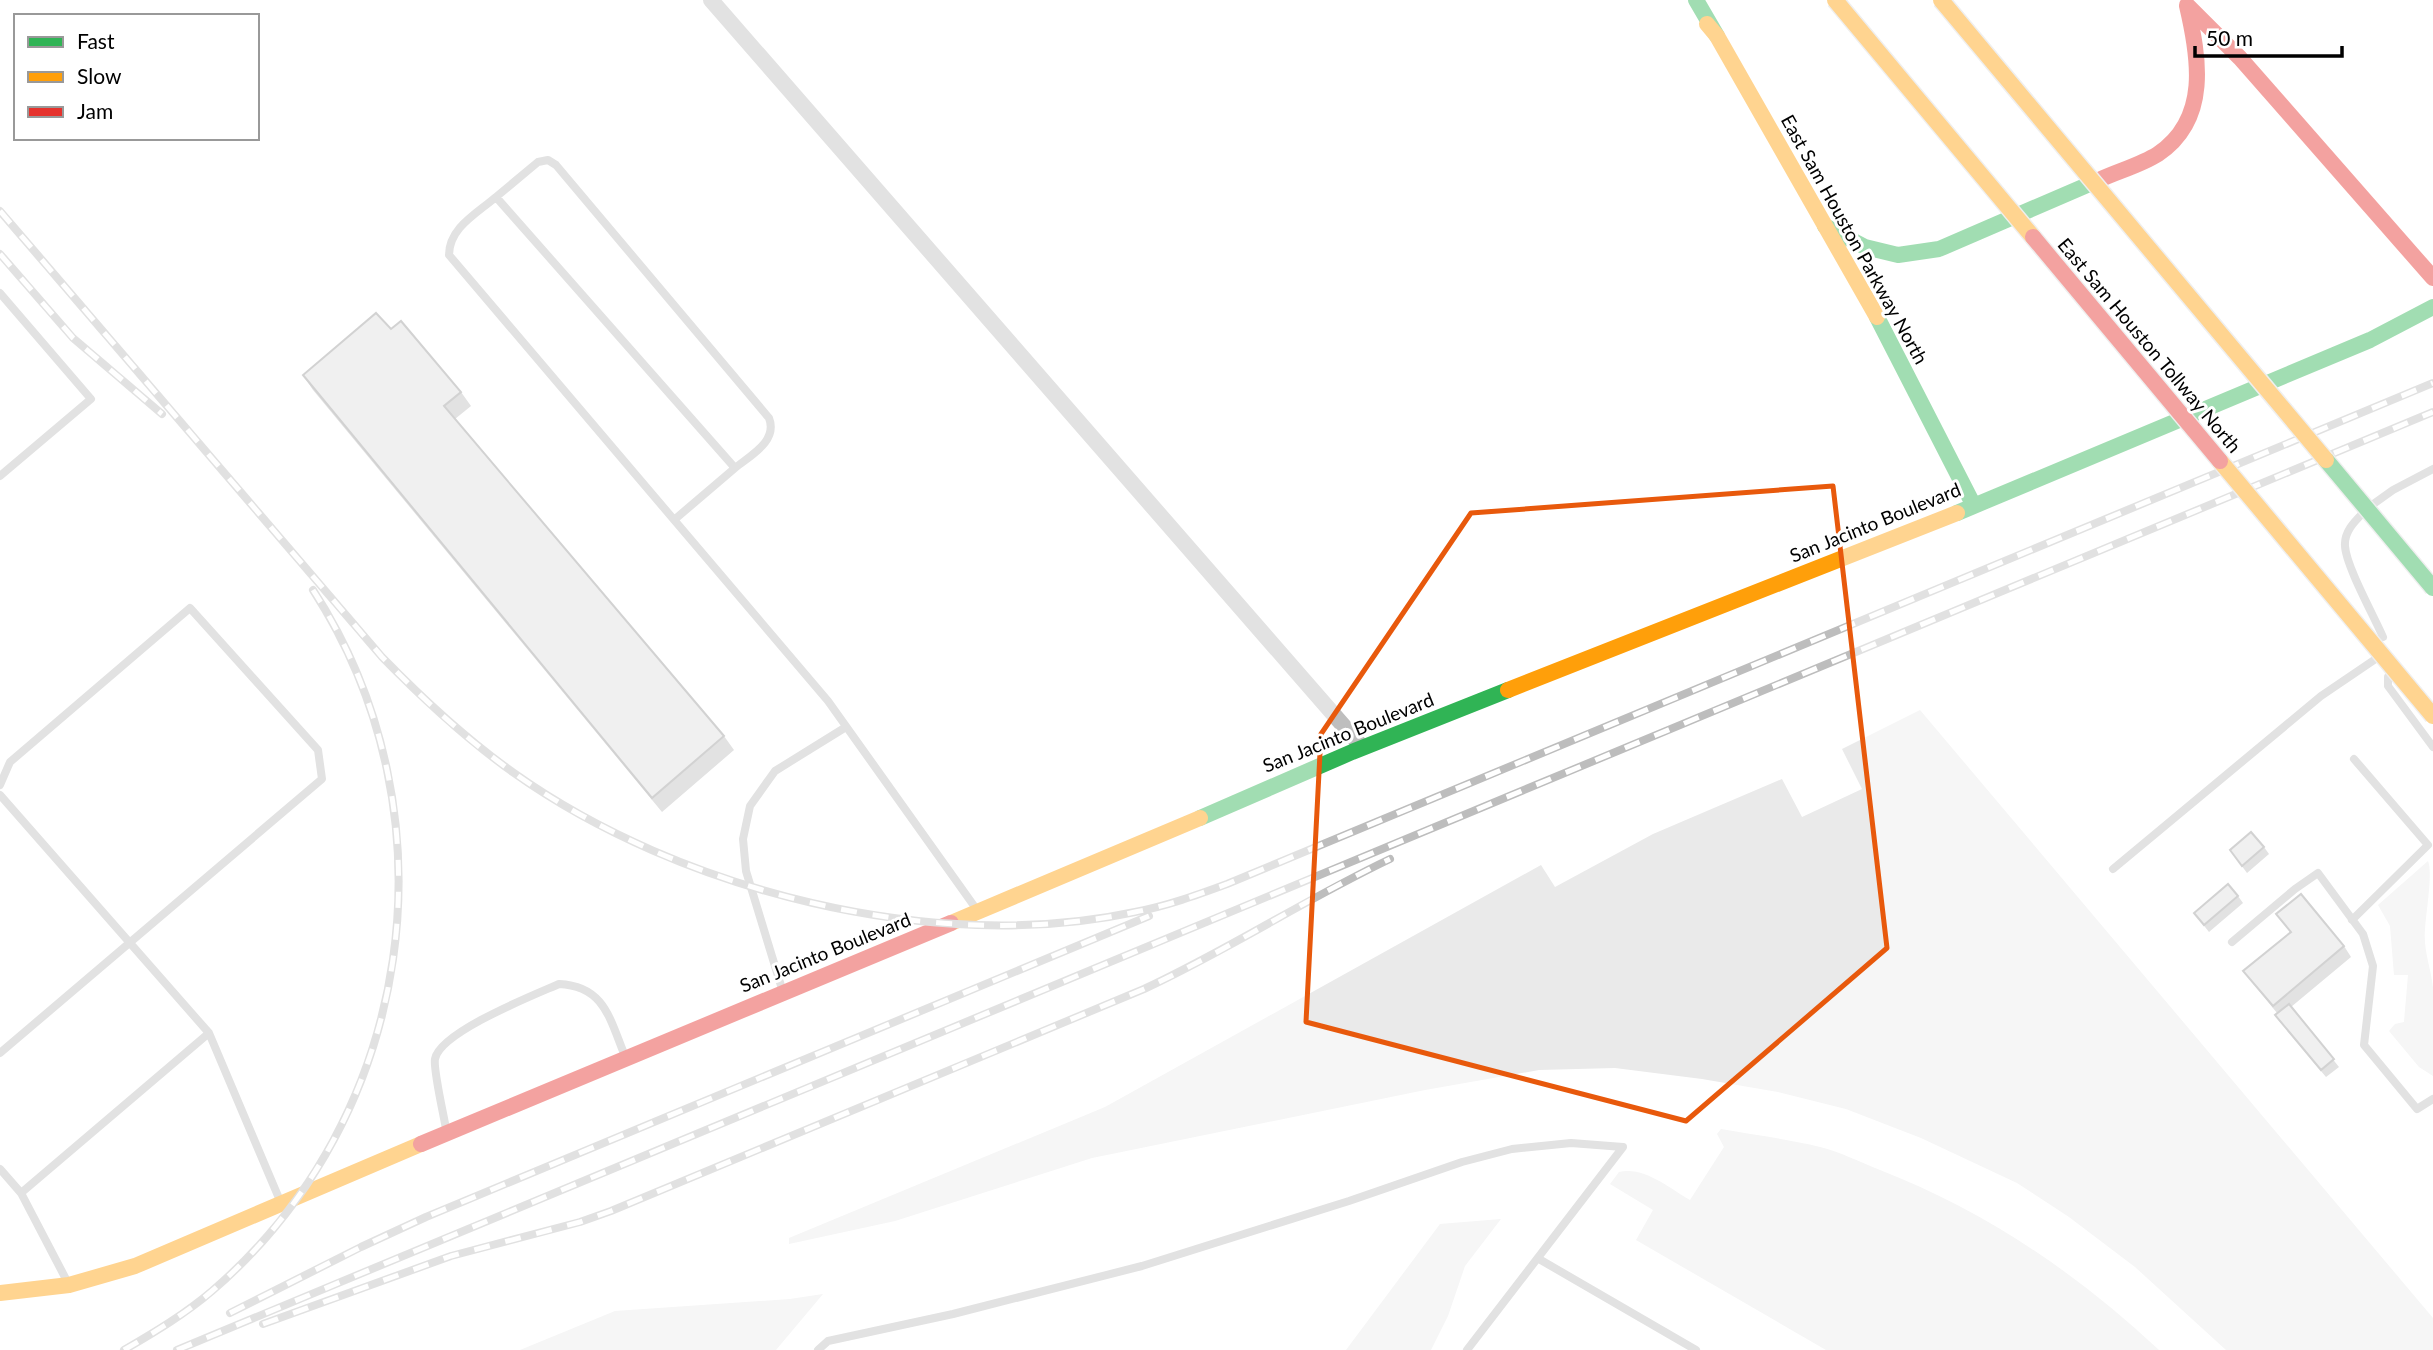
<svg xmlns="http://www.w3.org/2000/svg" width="2433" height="1350" font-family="Lato,sans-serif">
	<rect width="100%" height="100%" fill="#fff"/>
	<!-- green -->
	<path fill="#eaeaea" d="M1920 710 2433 1318V1350H2226L2135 1267 2069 1217 2017 1183 1921 1138 1846 1109 1778 1092 1702 1079 1615 1068 1539 1070 1425 1090 1092 1158 895 1221 789 1244V1238L1105 1107 1541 865 1555 887 1653 834 1782 779 1802 817 1862 789 1842 749Z
		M2428 861C2433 873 2426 912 2425 929 2423 950 2431 968 2433 988 2433 1017 2433 1047 2433 1076L2419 1067 2389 1031 2395 1024 2404 1022 2408 975H2394L2390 926 2378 905Z
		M1721 1129C1754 1135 1788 1139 1820 1147 1840 1152 1860 1162 1880 1170 1987 1212 2075 1272 2159 1350H1826L1636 1240 1653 1210 1610 1184 1619 1172C1644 1166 1669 1188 1690 1200L1724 1147 1717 1134Z
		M1501 1219 1465 1266 1448 1316 1431 1350H1346L1440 1224Z
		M823 1294 776 1350H520L615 1311 790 1299Z"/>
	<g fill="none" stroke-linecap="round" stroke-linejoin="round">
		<!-- lane -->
		<path stroke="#bebebe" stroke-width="8" d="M496 197 538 162 548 160 556 165 769 418C778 441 751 455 735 468
			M0 293 91 399 0 476
			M2372 505 2393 490 2433 469
			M2363 513C2354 522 2344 532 2345 546 2346 566 2374 616 2383 637
			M674 520 735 468 496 197C476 214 449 228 449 255L828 701 977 910
			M2388 677V686L2433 747
			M0 785 10 762 190 608 318 750 322 779 0 1053
			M0 795 209 1033 281 1203
			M2113 869 2321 696 2377 658
			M2352 920 2428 845 2354 759
			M2232 942 2295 889 2318 873 2363 934 2373 966 2364 1045 2417 1109 2433 1099
			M782 989 746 871 743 839 750 806 775 771 846 727
			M446 1129C444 1116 433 1069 435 1059 440 1032 534 995 559 984 605 986 610 1020 625 1056
			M0 1169 21 1193 68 1283
			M21 1193 209 1033
			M1539 1259 1696 1350
			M818 1350 828 1341 953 1314 1142 1266 1349 1201 1462 1162 1512 1149 1571 1143 1623 1147 1467 1350"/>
		<!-- street -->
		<path stroke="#bebebe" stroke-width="16" d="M711 0 1362 747"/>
		<!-- fast -->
		<path stroke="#30b455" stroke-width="16" d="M1696 0 1717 36
			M1825 226 1865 247 1898 255 1939 249 2099 180
			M1877 317 1974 506
			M1957 513 2370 340 2433 307
			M1200 818 1352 752 1508 690"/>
		<!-- slow -->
		<path stroke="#ff9f0a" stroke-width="16" d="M1707 24 1717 36 1877 317
			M1508 690 1957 513
			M951 923 1200 818
			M0 1293 69 1285 135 1266 421 1144"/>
		<!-- jam -->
		<path stroke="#e5322d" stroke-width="16" d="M2187 5 2240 58 2433 278
			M2099 180C2118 171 2141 165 2158 154 2210 119 2199 57 2187 6
			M421 1144 951 923"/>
		<defs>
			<path id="rail" d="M0 211 382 657C423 699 466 739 514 773 680 891 935 955 1135 912 1167 906 1197 895 1227 884L2433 383
				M0 254 73 338 162 414
				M230 1313 361 1247 426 1217 1149 916
				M263 1324 451 1256 580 1222 611 1211 1144 989C1228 950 1306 899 1390 859
				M124 1350C155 1332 185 1314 212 1291 415 1117 458 814 313 590
				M177 1350 2433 412"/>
		</defs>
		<!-- rail casing -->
		<use href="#rail" stroke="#bdbdbd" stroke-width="8"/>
		<!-- rail -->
		<use href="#rail" stroke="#fff" stroke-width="5" stroke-dasharray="16" stroke-linecap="butt"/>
		<defs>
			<path id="fast-bridge" d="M2326 460 2433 588"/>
			<path id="slow-bridge" d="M1835 0 2033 237
				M1941 0 2326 460
				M2220 461 2433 716"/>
			<path id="jam-bridge" d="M2033 237 2220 461"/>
		</defs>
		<!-- fast-bridge casing -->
		<use href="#fast-bridge" stroke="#dbdbdb" stroke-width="19" stroke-linecap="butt"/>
		<!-- slow-bridge casing -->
		<use href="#slow-bridge" stroke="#dbdbdb" stroke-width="19" stroke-linecap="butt"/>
		<!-- jam-bridge casing -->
		<use href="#jam-bridge" stroke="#dbdbdb" stroke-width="19" stroke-linecap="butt"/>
		<!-- fast-bridge -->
		<use href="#fast-bridge" stroke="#30b455" stroke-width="16"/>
		<!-- slow-bridge -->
		<use href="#slow-bridge" stroke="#ff9f0a" stroke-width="16"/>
		<!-- jam-bridge -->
		<use href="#jam-bridge" stroke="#e5322d" stroke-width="16"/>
	</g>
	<!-- wall -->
	<path fill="#bebebe" d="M303 375 461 392 471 406 455 419 724 736 734 750 662 812 313 390Z
		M2264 847 2269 854 2247 873 2230 850Z
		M2238 896 2243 903 2209 932 2194 913Z
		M2276 914 2344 946 2351 957 2291 1007 2339 1067 2326 1077 2280 1022 2275 1015 2277 1013 2243 971 2290 932Z"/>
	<!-- building -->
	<path fill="#ddd" stroke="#9b9b9b" stroke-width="2" d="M376 313 391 329 401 321 461 392 444 406 724 736 652 798 303 375Z
		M2251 832 2264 847 2242 866 2230 850Z
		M2228 884 2238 896 2204 925 2194 913Z
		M2301 894 2344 946 2273 1006 2243 971 2291 932 2276 914Z
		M2289 1004 2334 1059 2321 1070 2275 1015Z"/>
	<!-- marked area -->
	<path d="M0 0H2433V1350H0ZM1833 486 1887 948 1686 1121 1306 1022 1321 734 1471 513Z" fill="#fff" fill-opacity=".55" fill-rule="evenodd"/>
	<path fill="none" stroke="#e8590c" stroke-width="5" stroke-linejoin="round" d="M1833 486 1887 948 1686 1121 1306 1022 1321 734 1471 513Z"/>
	<g text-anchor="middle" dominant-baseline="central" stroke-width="6" stroke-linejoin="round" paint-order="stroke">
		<!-- street labels -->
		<g font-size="19" fill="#000" stroke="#fff">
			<text transform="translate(1855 239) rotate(61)">East Sam Houston Parkway North</text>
			<text transform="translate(2150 345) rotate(50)">East Sam Houston Tollway North</text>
			<text transform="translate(1875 522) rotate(-22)">San Jacinto Boulevard</text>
			<text transform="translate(1348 732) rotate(-22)">San Jacinto Boulevard</text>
			<text transform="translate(825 952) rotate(-22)">San Jacinto Boulevard</text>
		</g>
	</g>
	<!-- legend -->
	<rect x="14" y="14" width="245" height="126" fill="#ffffff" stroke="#999999" stroke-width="2"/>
	<rect x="28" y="37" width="35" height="10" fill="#30b455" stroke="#999999" stroke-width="2"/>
	<text x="77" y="49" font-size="21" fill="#000000">Fast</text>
	<rect x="28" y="72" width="35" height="10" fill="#ff9f0a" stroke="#999999" stroke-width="2"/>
	<text x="77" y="84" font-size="21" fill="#000000">Slow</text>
	<rect x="28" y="107" width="35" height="10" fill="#e5322d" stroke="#999999" stroke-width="2"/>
	<text x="77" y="119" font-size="21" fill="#000000">Jam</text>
	<!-- scale -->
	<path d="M2195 46v10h147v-10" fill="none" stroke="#000000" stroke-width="3.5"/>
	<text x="2206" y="46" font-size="21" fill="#000000" stroke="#ffffff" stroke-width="5" paint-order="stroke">50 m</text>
</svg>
